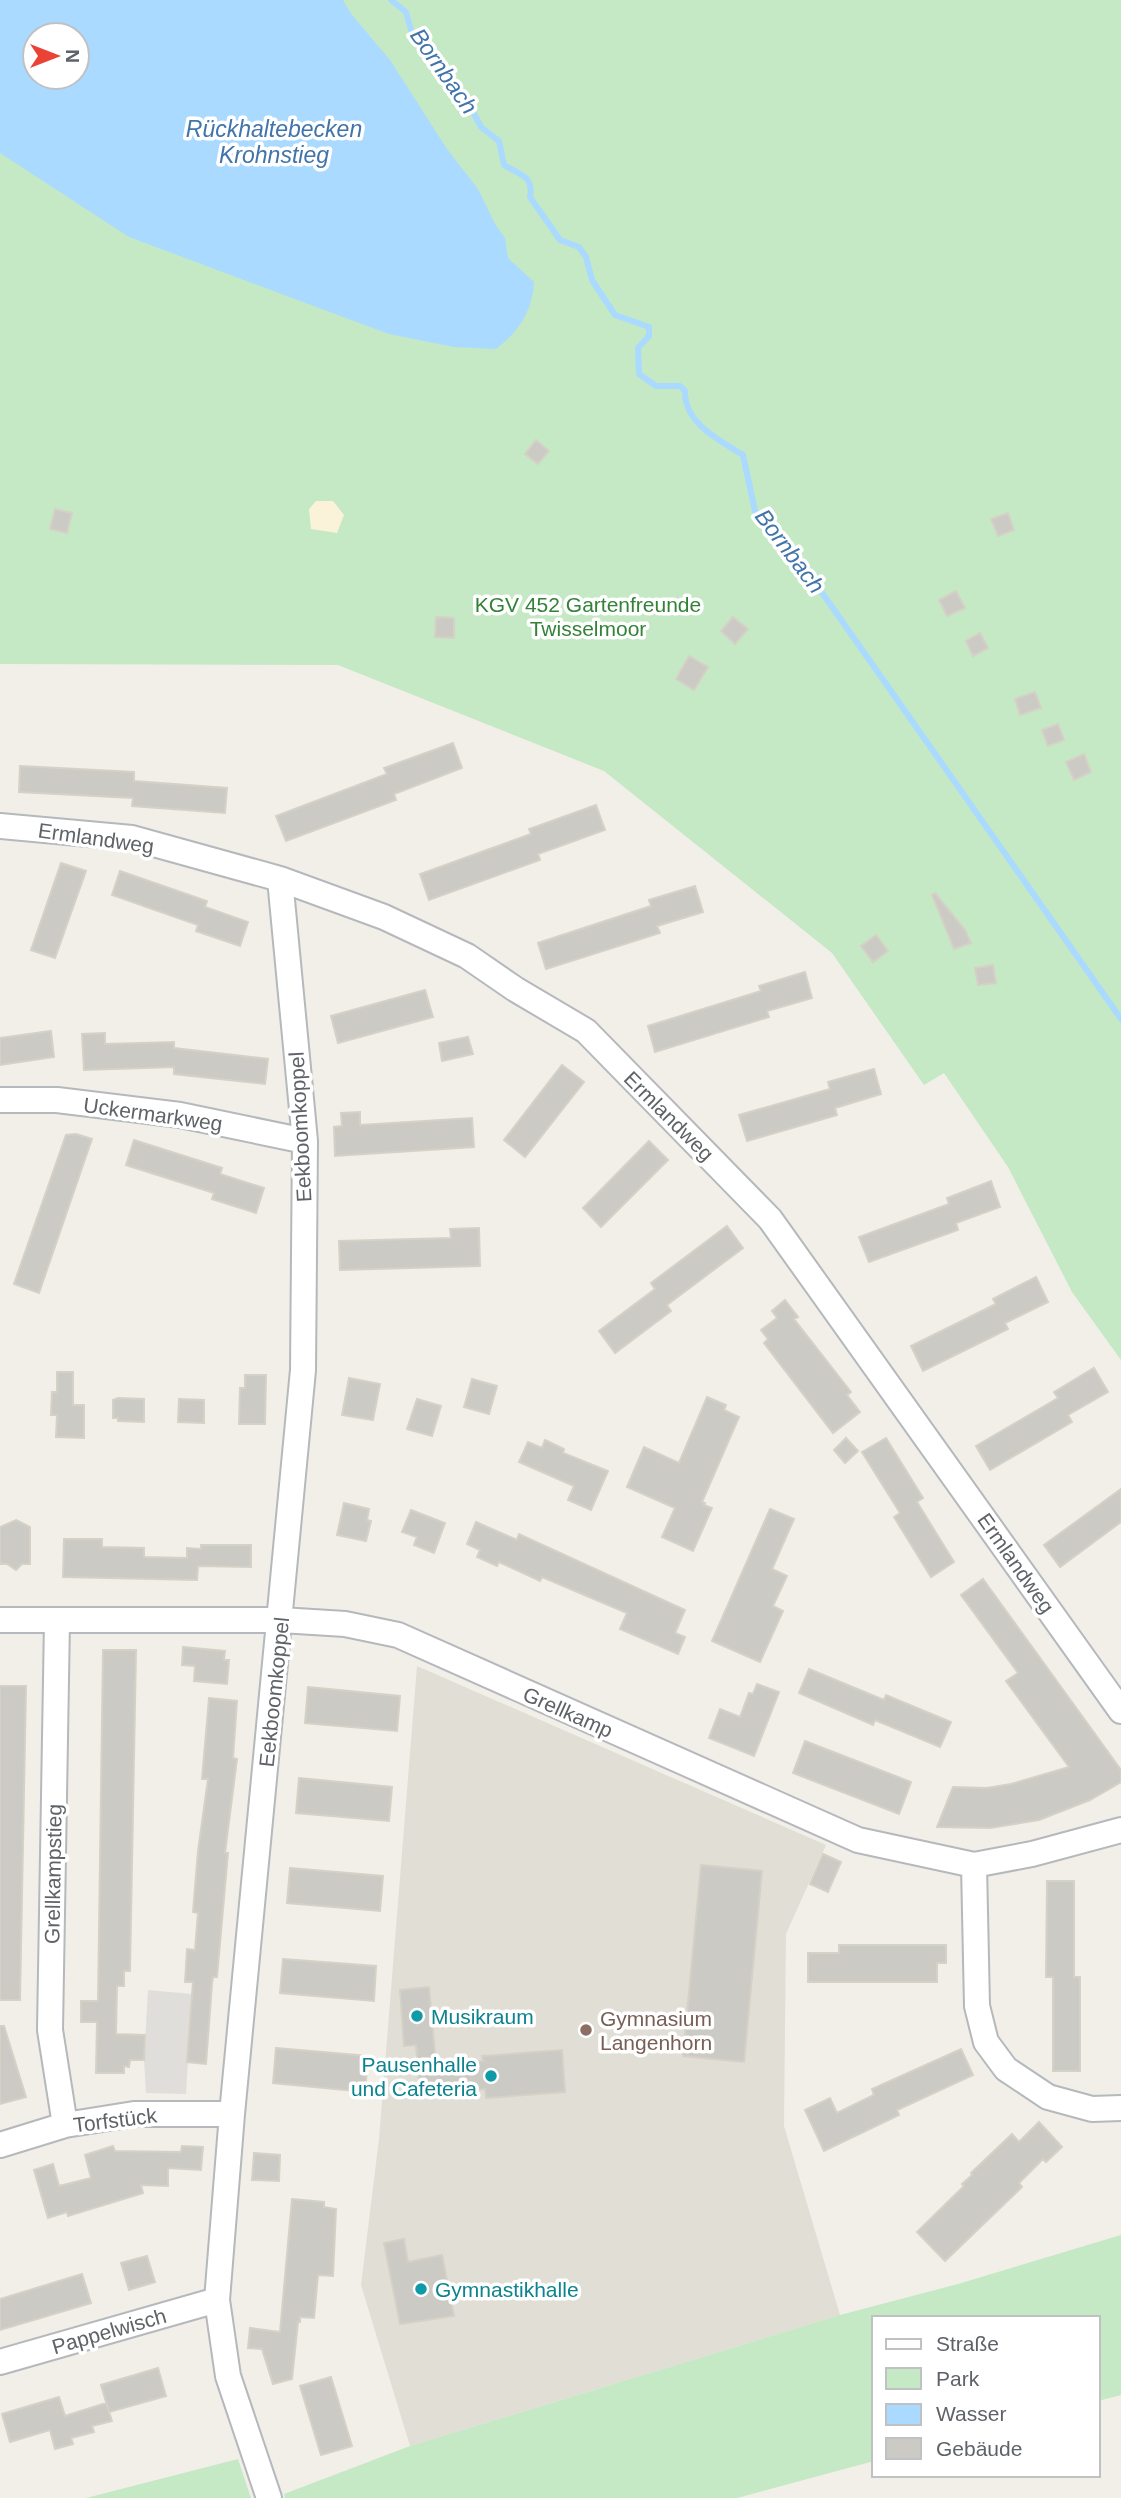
<svg xmlns="http://www.w3.org/2000/svg" width="1121" height="2498" font-family="Helvetica,sans-serif">
	<rect width="100%" height="100%" fill="#f1efe8"/>
	<!-- industrial -->
	<path fill="#e0deda" d="M148 1990 192 1994 186 2094 146 2093 144 2060Z"/>
	<!-- education -->
	<path fill="#e1ded6" d="M417 1666 826 1845 786 1934 784 2126 840 2315 410 2446 361 2285 379 2139Z"/>
	<!-- green -->
	<path fill="#c5e8c5" fill-rule="evenodd" d="M0 0H1121V1360L1072 1292 1008 1167 944 1073 924 1085 832 953 604 771 338 665 0 664ZM35 35H77V77H35Z
		M1121 2235V2395L1098 2401V2318H874V2461L737 2498H285L284 2494 410 2446 840 2315 958 2284Z
		M238 2459 251 2498H86Z"/>
	<!-- sand -->
	<path fill="#fbf3d9" d="M316 501H333L344 515 337 533 311 529 309 509Z"/>
	<!-- water -->
	<path fill="#aadaff" fill-rule="evenodd" d="M0 0H343L352 15 390 60 447 149 478 189 495 224 505 238 508 258 534 282C533 310 518 333 496 349L454 347 389 334 129 237 0 153ZM35 35H77V77H35Z"/>
	<g fill="none" stroke-linecap="round" stroke-linejoin="round">
		<!-- stream -->
		<path stroke="#aadaff" stroke-width="6" d="M391 0 406 12 411 30 423 49 449 73 458 98 473 112 481 127 499 141 504 165C520 175 534 176 530 197L560 240 579 247 586 257 592 280 615 315 649 327V336L638 348 639 374 656 386H680L685 391C684 423 719 440 743 455L755 511 823 594 1121 1019"/>
	</g>
	<!-- building -->
	<path fill="#cccac5" stroke="#d6d1c6" stroke-width="2" d="M536 440 549 451 538 464 525 454Z
		M55 509 72 513 67 533 50 529Z
		M1008 513 1014 530 998 536 991 519Z
		M956 591 965 608 947 616 939 600Z
		M436 617 454 618V638L435 637Z
		M733 617 748 629 735 644 721 631Z
		M980 633 988 648 973 656 966 641Z
		M689 656 708 667 694 690 676 679Z
		M1035 692 1041 708 1020 715 1015 699Z
		M1058 724 1064 740 1048 746 1042 730Z
		M453 743 462 768 394 794 396 800 286 841 276 816 387 774 384 768Z
		M1084 754 1091 772 1074 780 1066 762Z
		M20 766 134 772V781L227 788 225 813 132 806 133 798 19 792Z
		M596 805 605 830 538 854 540 860 429 900 420 874 531 834 529 829Z
		M61 863 86 871 55 958 31 950Z
		M120 871 207 901 205 907 248 922 240 946 196 931 198 925 112 895Z
		M695 886 703 912 657 926 660 933 546 969 538 943 651 906 649 900Z
		M935 893 965 930 971 943 954 949 932 895Z
		M876 935 888 951 873 962 861 946Z
		M993 965 996 983 978 985 975 968Z
		M805 972 812 998 767 1011 769 1017 655 1052 648 1026 761 991 759 986Z
		M425 990 433 1017 338 1043 331 1016Z
		M51 1031 54 1057 0 1065V1038Z
		M105 1033V1044L174 1042V1048L268 1059 265 1084 174 1074V1067L84 1070 82 1034Z
		M468 1037 473 1054 442 1061 439 1043Z
		M562 1065 584 1082 525 1157 504 1140Z
		M874 1069 881 1094 835 1108 837 1115 747 1141 739 1115 830 1089 828 1082Z
		M360 1112V1125L472 1118 474 1147 335 1156 334 1127 342 1126 341 1113Z
		M76 1134 92 1139 39 1293 14 1284 66 1135Z
		M134 1140 222 1168 220 1174 264 1188 256 1213 212 1199 214 1193 126 1165Z
		M649 1141 668 1160 601 1227 583 1208Z
		M991 1181 1000 1207 956 1223 958 1230 869 1262 859 1237 949 1204 947 1198Z
		M727 1226 743 1248 667 1305 671 1311 615 1353 599 1331 655 1289 651 1283Z
		M479 1228 480 1266 340 1270 339 1241 451 1238 450 1229Z
		M1036 1277 1048 1302 1005 1323 1008 1329 923 1371 911 1346 996 1304 993 1299Z
		M785 1300 798 1317 794 1319 851 1392 847 1395 860 1412 833 1433 764 1343 768 1339 761 1330 777 1318 772 1311Z
		M1094 1368 1108 1392 1068 1415 1072 1422 990 1470 976 1446 1058 1398 1054 1392Z
		M57 1372H73V1405H84V1438L56 1437 57 1415H51L52 1392H57Z
		M245 1375H266L265 1424H239L240 1388H245Z
		M349 1378 380 1384 373 1420 342 1415Z
		M472 1379 497 1386 489 1414 464 1407Z
		M707 1397 726 1405 724 1410 739 1417 702 1502 705 1503 704 1505 712 1508 693 1551 662 1537 675 1508 627 1487 644 1447 679 1463Z
		M118 1398 144 1399V1422L118 1421V1418H113V1400Z
		M179 1399 204 1400V1423L178 1422Z
		M417 1399 441 1406 432 1436 407 1429Z
		M846 1438 858 1451 845 1463 834 1450Z
		M886 1438 923 1498 917 1502 954 1562 931 1577 894 1517 900 1513 862 1452Z
		M545 1440 564 1449 563 1453 608 1471 591 1510 568 1500 574 1486 519 1462 528 1442 542 1448Z
		M1121 1489V1522L1060 1567 1044 1545Z
		M344 1503 369 1509 367 1520 371 1521 366 1541 337 1535Z
		M770 1509 794 1519 772 1569 787 1576 773 1606 783 1611 760 1662 712 1641Z
		M411 1510 445 1523 434 1553 414 1545 417 1537 402 1532Z
		M16 1520 30 1527V1564H22L16 1570 7 1564H0V1527Z
		M476 1522 517 1540 519 1534 685 1610 675 1633 685 1637 678 1654 620 1629 627 1613 542 1577 540 1581 499 1562 497 1566 477 1557 480 1550 467 1544Z
		M64 1539H102V1547L144 1548V1557L187 1558V1548L201 1549V1545H251V1567L198 1566 197 1580 63 1577Z
		M983 1579 1121 1770V1782L1090 1800 1039 1820 990 1828 937 1827 953 1787 987 1788 1011 1784 1069 1767 1006 1681 1018 1673 961 1595Z
		M183 1647 225 1651 224 1660H229L227 1684 194 1681 195 1666 182 1665Z
		M103 1650H136L130 1971H124V1986H117L116 2034 145 2035 144 2060H130L129 2067 124 2066V2073H96L97 2022H81V2001H98Z
		M809 1669 884 1700 886 1695 951 1722 940 1747 875 1720 873 1725 799 1693Z
		M757 1684 779 1692 754 1756 709 1738 720 1709 740 1717 749 1693 753 1694Z
		M0 1686H26L20 2000H0Z
		M308 1687 400 1696 397 1731 305 1723Z
		M209 1698 237 1701 233 1758 237 1759 225 1853H228L217 1977H213L212 1984 206 2064 187 2062 193 1982H185L187 1949 195 1950 198 1913 193 1912 198 1851 208 1779H202Z
		M805 1741 911 1782 899 1814 793 1773Z
		M299 1778 392 1787 389 1821 296 1813Z
		M823 1854 841 1862 828 1892 810 1884Z
		M701 1865 762 1871 744 2062 683 2056Z
		M290 1868 383 1876 380 1911 287 1903Z
		M1047 1881H1074V1977H1080V2071H1053V1977H1046Z
		M839 1945H946V1963H937V1982H808V1953H839Z
		M283 1959 376 1966 374 2001 280 1993Z
		M429 1987 436 2065 483 2061 482 2056 562 2050 565 2092 486 2098 485 2089 420 2094 416 2045 404 2046 400 1990Z
		M0 2026H4L26 2097 0 2104Z
		M276 2048 368 2056 365 2092 273 2083Z
		M961 2049 973 2075 897 2110 899 2115 824 2151 805 2110 830 2098 837 2113 874 2095 872 2089Z
		M1039 2122 1062 2147 1046 2162 1043 2159 1019 2183 1022 2187 945 2261 917 2232 964 2186 962 2184 972 2175 971 2173 1012 2134 1019 2142Z
		M113 2146 115 2151 181 2152 182 2146 203 2147 201 2170 168 2168V2186L141 2185 143 2193 68 2216 67 2212 48 2218 34 2170 53 2164 59 2186 91 2178 85 2155Z
		M254 2153 280 2155 279 2181 252 2180Z
		M292 2199 324 2202V2207L336 2209 333 2276 318 2275 314 2318 300 2317V2322H298L292 2379 273 2384 262 2349 248 2348 250 2328 280 2332Z
		M404 2239 408 2262 442 2255 454 2316 400 2324 384 2243Z
		M147 2256 155 2282 129 2290 121 2263Z
		M82 2274 91 2303 0 2330V2299Z
		M158 2368 166 2396 109 2412 101 2385Z
		M331 2377 352 2446 321 2455 300 2386Z
		M59 2397 65 2416 106 2403 112 2421 92 2426 94 2432 71 2438 73 2444 55 2449 50 2430 10 2442 2 2414Z"/>
	<g fill="none" stroke-linecap="round" stroke-linejoin="round">
		<defs>
			<path id="minor" d="M0 826 132 838 280 879 384 917 467 956 515 989 586 1031 770 1219 1121 1711
				M0 1100H57L180 1115 305 1141
				M0 1620H281L345 1624 398 1635 858 1840 974 1865 1032 1854 1121 1830
				M57 1621 50 2030 65 2125
				M974 1865 977 2006 986 2042 1006 2069 1048 2097 1092 2109 1121 2108
				M0 2145 65 2125 134 2114H232
				M0 2362 217 2300
				M269 2498 228 2376 217 2300 232 2114 303 1370 305 1141 280 879"/>
		</defs>
		<!-- minor casing -->
		<use href="#minor" stroke="#b5b8bc" stroke-width="28"/>
		<!-- minor -->
		<use href="#minor" stroke="#fff" stroke-width="24"/>
	</g>
	<!-- markers -->
	<g fill="#0f9aa8" stroke="#fff" stroke-width="2.5">
		<circle cx="417" cy="2016" r="7"/>
		<circle cx="491" cy="2076" r="7"/>
		<circle cx="421" cy="2289" r="7"/>
	</g>
	<circle fill="#8d6e63" stroke="#fff" stroke-width="2.5" cx="586" cy="2030" r="7"/>
	<g text-anchor="middle" dominant-baseline="central" stroke-width="7" stroke-linejoin="round" paint-order="stroke">
		<!-- park labels -->
		<g font-size="21" fill="#348238" stroke="#fff">
			<text x="588" y="604">KGV 452 Gartenfreunde<tspan x="588" dy="24">Twisselmoor</tspan></text>
		</g>
		<!-- street labels -->
		<g font-size="21" fill="#5f6368" stroke="#fff">
			<text transform="translate(96 838) rotate(8)">Ermlandweg</text>
			<text transform="translate(153 1114) rotate(8)">Uckermarkweg</text>
			<text transform="translate(669 1116) rotate(45)">Ermlandweg</text>
			<text transform="translate(300 1127) rotate(-93)">Eekboomkoppel</text>
			<text transform="translate(1016 1563) rotate(55)">Ermlandweg</text>
			<text transform="translate(274 1692) rotate(-84)">Eekboomkoppel</text>
			<text transform="translate(568 1712) rotate(24)">Grellkamp</text>
			<text transform="translate(53 1874) rotate(-89)">Grellkampstieg</text>
			<text transform="translate(115 2120) rotate(-7)">Torfstück</text>
			<text transform="translate(109 2331) rotate(-16)">Pappelwisch</text>
		</g>
		<!-- culture labels -->
		<g font-size="21" fill="#0d838f" stroke="#fff" text-anchor="start">
			<text x="431" y="2016">Musikraum</text>
			<text x="477" y="2064" text-anchor="end">Pausenhalle<tspan x="477" dy="24">und Cafeteria</tspan></text>
			<text x="435" y="2289">Gymnastikhalle</text>
		</g>
		<!-- education labels -->
		<g font-size="21" fill="#785e54" stroke="#fff" text-anchor="start">
			<text x="600" y="2018">Gymnasium<tspan x="600" dy="24">Langenhorn</tspan></text>
		</g>
		<!-- water labels -->
		<g font-size="23" font-style="italic" fill="#4174aa" stroke="#fff">
			<text transform="translate(444 71) rotate(55)">Bornbach</text>
			<text x="274" y="129">Rückhaltebecken<tspan x="274" dy="26">Krohnstieg</tspan></text>
			<text transform="translate(790 551) rotate(53)">Bornbach</text>
		</g>
	</g>
	<!-- legend -->
	<rect x="872" y="2316" width="228" height="161" fill="#ffffff" stroke="#bfc1c3" stroke-width="2"/>
	<rect x="886" y="2339" width="35" height="10" fill="#ffffff" stroke="#bfc1c3" stroke-width="2"/>
	<text x="936" y="2351" font-size="21" fill="#5f6368">Straße</text>
	<rect x="886" y="2368" width="35" height="21" fill="#c5e8c5" stroke="#bfc1c3" stroke-width="2"/>
	<text x="936" y="2386" font-size="21" fill="#5f6368">Park</text>
	<rect x="886" y="2404" width="35" height="21" fill="#aadaff" stroke="#bfc1c3" stroke-width="2"/>
	<text x="936" y="2421" font-size="21" fill="#5f6368">Wasser</text>
	<rect x="886" y="2438" width="35" height="21" fill="#cccac5" stroke="#bfc1c3" stroke-width="2"/>
	<text x="936" y="2456" font-size="21" fill="#5f6368">Gebäude</text>
	<!-- north arrow -->
	<g transform="translate(56 56) rotate(90)"><circle r="33" fill="#ffffff" stroke="#bfc1c3" stroke-width="2"/>
	<path d="M0-5L12 26L0 18L-12 26Z" fill="#ea4335"/>
	<text y="-10" font-size="19" font-weight="bold" text-anchor="middle" fill="#5f6368">N</text>
	</g>
</svg>
